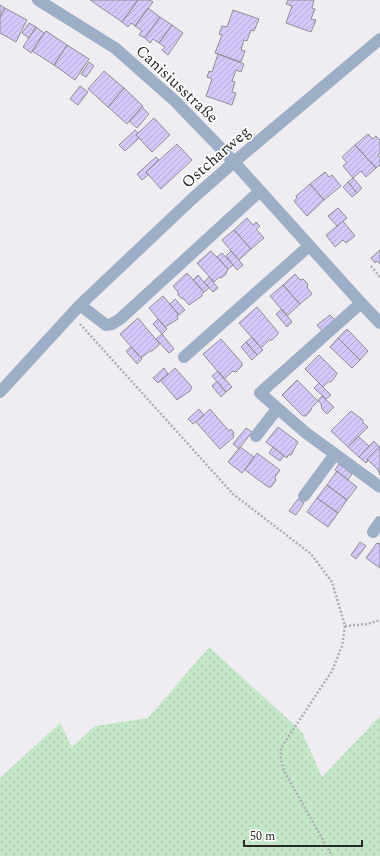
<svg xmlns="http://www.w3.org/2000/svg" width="380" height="856" font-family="Spectral,serif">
	<defs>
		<pattern id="grass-dots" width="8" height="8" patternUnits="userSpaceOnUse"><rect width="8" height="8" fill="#c4e7c7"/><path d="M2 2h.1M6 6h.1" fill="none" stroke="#a9c6ab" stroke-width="1.8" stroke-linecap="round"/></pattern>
		<pattern id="building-hatch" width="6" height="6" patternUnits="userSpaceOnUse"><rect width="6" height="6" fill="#d4c7fa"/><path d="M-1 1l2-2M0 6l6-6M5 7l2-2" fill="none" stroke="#b6abd6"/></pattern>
	</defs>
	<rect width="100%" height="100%" fill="#efedf1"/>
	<!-- grass -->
	<path fill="url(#grass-dots)" d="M209 647 302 732 322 777 380 716V856H0V778L60 723 72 747 95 726 148 718Z"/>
	<!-- building -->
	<path fill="url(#building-hatch)" stroke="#919094" d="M90 0H138L122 22Z
		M138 0H150L153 2 135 26 131 23 128 27 122 22Z
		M288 0H314L312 8 315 9 311 19 316 20 311 32 286 23 292 6 286 4Z
		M0 5 5 8 0 17Z
		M5 8 27 20 16 42 0 33V17Z
		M148 8 160 17 145 38 139 35 142 31 135 26Z
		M233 10 259 19 254 31 251 30 247 41 244 40 241 50 245 51 241 62 215 53 222 35 219 34 222 26 227 27Z
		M160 17 172 25 159 43 153 39 150 43 145 38Z
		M29 23 36 27 29 38 22 33Z
		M172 25 183 33 168 55 162 50 165 47 159 43Z
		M36 27 44 33 31 53 23 47Z
		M46 31 67 45 54 65 32 51Z
		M67 45 89 59 75 80 54 65Z
		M218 54 244 64 241 72 236 70 232 81 235 82 232 92 236 93 232 105 206 96 212 79 207 77 209 71 212 72Z
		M89 62 94 66 86 77 81 74Z
		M104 71 124 88 108 107 88 89Z
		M80 86 88 92 78 105 70 99Z
		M124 88 143 106 127 124 108 107Z
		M142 107 149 114 137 128 129 121Z
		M154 118 170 135 152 152 136 135Z
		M135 130 138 133 136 135 139 138 125 151 119 145Z
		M368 134 373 139 376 136 380 140V153L378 155 380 157V165L376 168 355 145Z
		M177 144 192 160 161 189 146 172Z
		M355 145 376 168 366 177 361 171 353 178 343 166 347 163 342 157Z
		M156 157 159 160 146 172 148 175 142 180 137 174Z
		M325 172 329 177 332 175 341 186 324 200 310 184Z
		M353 178 362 188 357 193 348 182Z
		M348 182 357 193 352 197 343 187Z
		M310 184 324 200 307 216 294 201 297 198 296 196Z
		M338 208 347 218 337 226 328 216Z
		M247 218 253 225 256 222 260 226 256 229 264 238 251 249 234 230Z
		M343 221 355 236 346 243 343 240 335 247 326 235Z
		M234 230 251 249 239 260 222 240Z
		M380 250V264L377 261 375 263 371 258Z
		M211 251 228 269 226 274 221 278 219 277 214 282 197 263Z
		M231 251 243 265 237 270 226 256Z
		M222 253 233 265 228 269 217 257Z
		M187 273 204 292 202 294V296L189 305 184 299 181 298 178 295V292L173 286Z
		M295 274 300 280 303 279 308 284 307 287 312 294 300 304 283 285Z
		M198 275 209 288 204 292 193 280Z
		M209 277 218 288 213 292 204 282Z
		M283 285 300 304 287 316 270 296Z
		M163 296 179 315 177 316 178 319 165 327 149 308Z
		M175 299 185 310 179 315 170 304Z
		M257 307 278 332V334L272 340H269L261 348 239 323Z
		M282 309 292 322 287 327 276 314Z
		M330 315 335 320 322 331 317 325Z
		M138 318 159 343V345L152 351H150L141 358 120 334Z
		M158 319 167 329 162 334 153 324Z
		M347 329 368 351 360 360 338 338Z
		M162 334 174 349 169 353 156 339Z
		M252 337 263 350 257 355 246 342Z
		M338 338 360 360 352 368 330 347Z
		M221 339 242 363V366L236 372 233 371 224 379 203 354Z
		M246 342 257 355 252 360 241 347Z
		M131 347 142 359 137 364 126 351Z
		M319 355 337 373 335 377 331 382H328L323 387 305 369Z
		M164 368 168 374 158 383 153 378Z
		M175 368 192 387 190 391 177 400 161 381Z
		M218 371 232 387 226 392 212 376Z
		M297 380 318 401 312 407 311 410 306 416H303L282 395Z
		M217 381 226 392 221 397 212 386Z
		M319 383 331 395 326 399 314 388Z
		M322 396 334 407 327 414 322 409 321 404 318 400Z
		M199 409 204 415 193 424 188 419Z
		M210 409 229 431 231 429 234 433 233 435 234 437 220 449 196 422Z
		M351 411 363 420V423L368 427 348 447 331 431Z
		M278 427 298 442 291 455H288L287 458 266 442Z
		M246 428 252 432 239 449 233 444Z
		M358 436 369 446 359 457 348 447Z
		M374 441 379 447 367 459 368 461 366 463 359 457Z
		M380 446V475L378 470 367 459Z
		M240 447 254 457 242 473 228 462Z
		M273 447 284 456 280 461 269 453Z
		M257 453 280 470 275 477 276 480 271 487H268L245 470Z
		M339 464 352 474 348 480 335 470Z
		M337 471 357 487 347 500 327 485Z
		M327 485 347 500 338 513 317 498Z
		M317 498 338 513 328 527 307 512Z
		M298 499 304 503 296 515 289 511Z
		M360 542 366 546 356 559 351 555Z
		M377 543 380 544V568L366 558Z"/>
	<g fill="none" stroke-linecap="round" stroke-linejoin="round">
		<!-- path -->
		<path stroke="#afadb0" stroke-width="2.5" stroke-dasharray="2 2" stroke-linecap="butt" d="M371 266 380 277
			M80 324 233 494 311 554 332 582 345 626 342 646 332 671 281 748V759L284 771 332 856
			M345 626 367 624 380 620"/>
		<!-- minor -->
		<path stroke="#9cafc7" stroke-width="12" d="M38 0 115 48 175 101 234 162 361 303 380 323
			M361 303 260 393 306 433 380 487
			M80 305 106 325 112 324 120 319 260 191
			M184 357 309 246
			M0 392 80 305 192 199 234 162 380 39
			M256 436 277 409
			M304 496 335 454
			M373 532 380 522"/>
	</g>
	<g text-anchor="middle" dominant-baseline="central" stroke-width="3.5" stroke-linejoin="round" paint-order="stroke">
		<!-- street labels -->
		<g font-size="16" fill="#2a292a" stroke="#fff">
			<text transform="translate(177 84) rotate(43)">Canisiusstraße</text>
			<text transform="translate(216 157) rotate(-41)">Ostcharweg</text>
		</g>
	</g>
	<!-- scale -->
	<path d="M244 840v6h118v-6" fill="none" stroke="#2a292a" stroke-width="2"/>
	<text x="250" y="840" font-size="12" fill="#2a292a" stroke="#ffffff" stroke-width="3" paint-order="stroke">50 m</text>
</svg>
